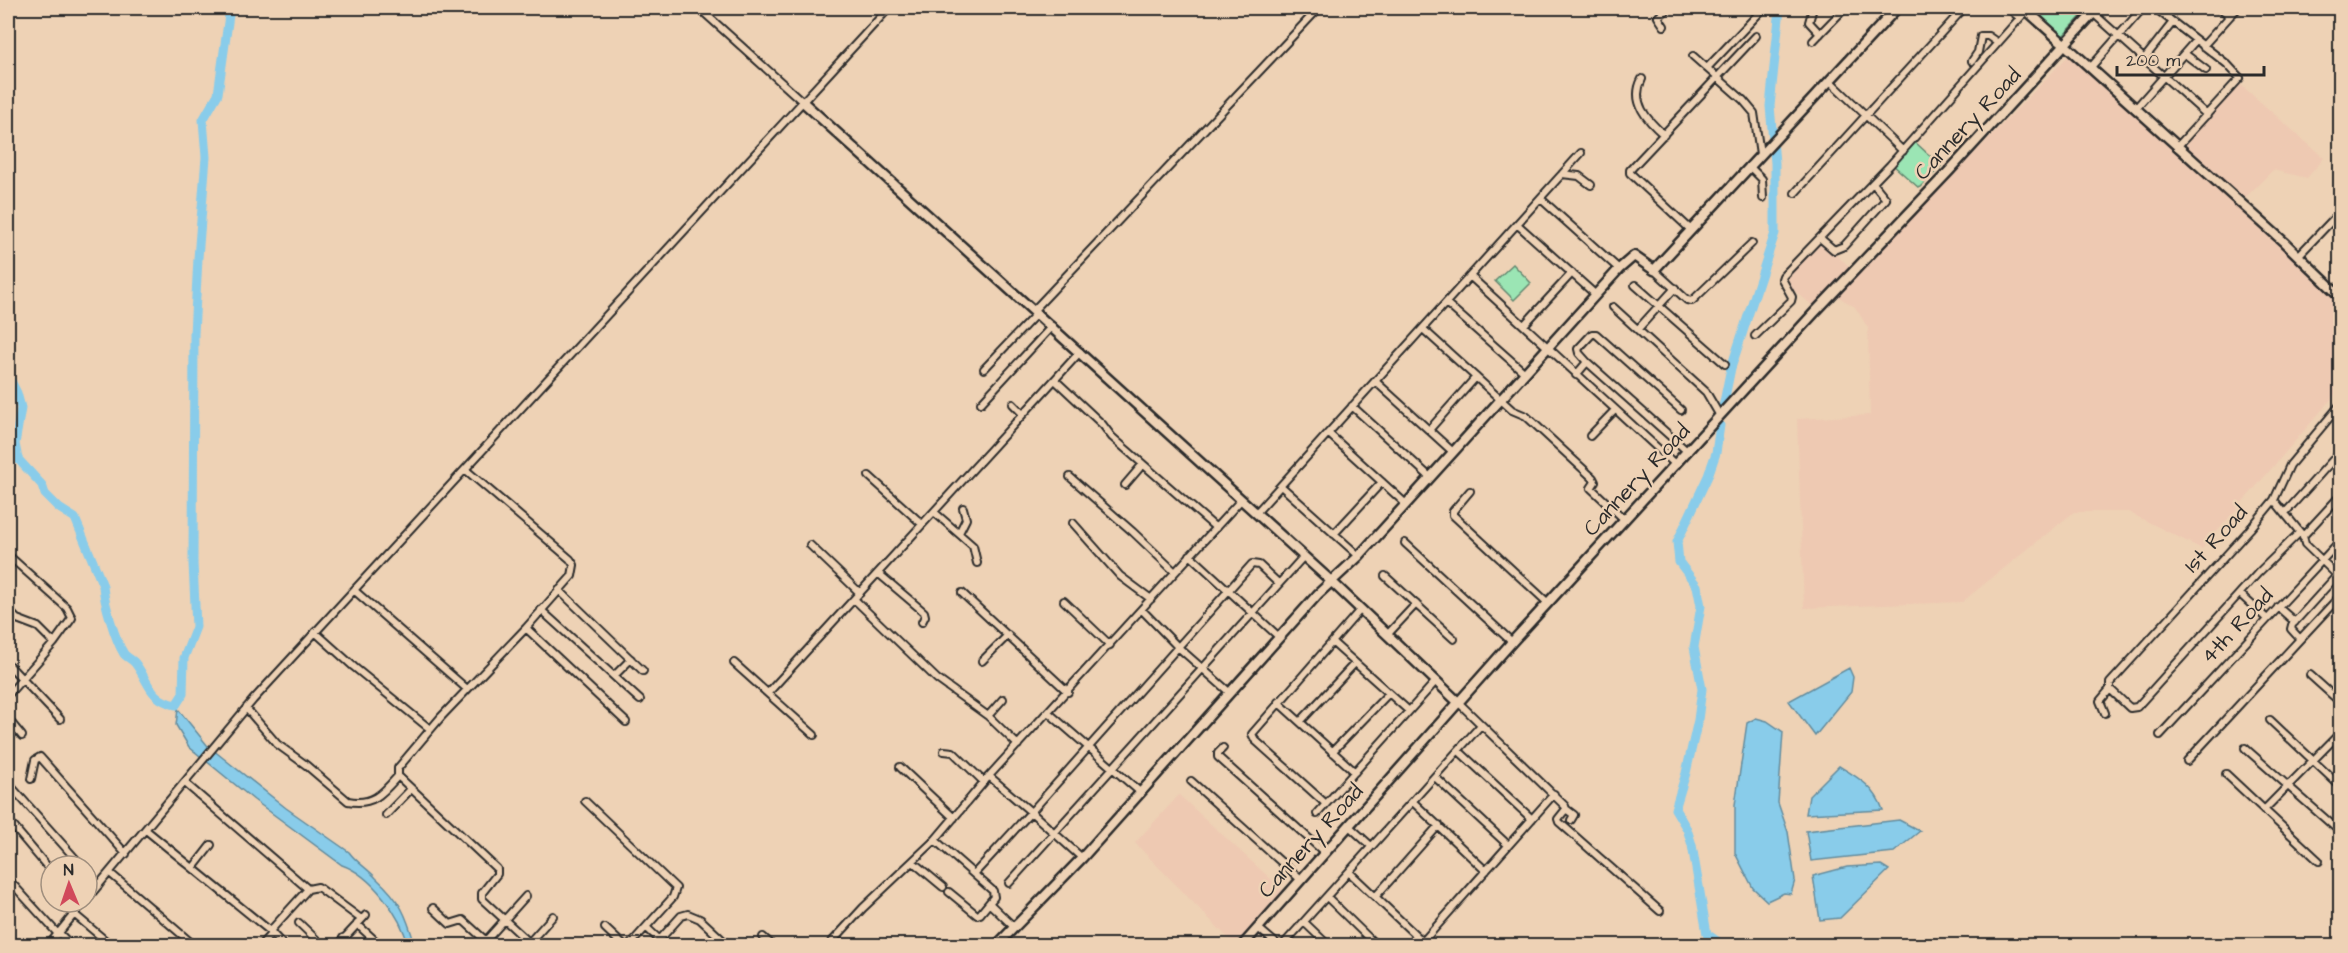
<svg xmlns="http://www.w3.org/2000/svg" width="2348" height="953" font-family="'Architects Daughter',sans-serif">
	<rect width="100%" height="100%" fill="#eed2b5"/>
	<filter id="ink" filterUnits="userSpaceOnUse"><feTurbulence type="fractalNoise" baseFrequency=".0167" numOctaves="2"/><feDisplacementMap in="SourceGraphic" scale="12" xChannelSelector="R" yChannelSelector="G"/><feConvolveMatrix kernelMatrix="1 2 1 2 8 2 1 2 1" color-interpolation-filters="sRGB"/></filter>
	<g filter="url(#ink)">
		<!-- built -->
		<path fill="#eec9b2" d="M2070 54 2340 302V389L2202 549 2128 512H2074L1962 602 1804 608 1797 419 1870 415 1868 328 1855 307 1837 296Z
			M2240 84 2324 158 2307 178 2273 170 2245 198 2192 153 2186 144Z
			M1820 241 1851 268 1813 306 1782 280Z
			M1179 795 1284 891 1235 945 1135 843Z"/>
		<!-- green -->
		<path fill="#9be5b4" stroke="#638870" stroke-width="1.5" d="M2031 8H2089L2063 36Z
			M1915 142 1941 166 1919 188 1893 165Z
			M1513 264 1531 283 1514 300 1495 281Z"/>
		<!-- water -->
		<path fill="#89ccea" stroke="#638c9e" stroke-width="1.5" d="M1849 668 1853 677 1851 692 1815 736 1789 701Z
			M178 709 207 745 228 762 286 808 349 852C357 863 367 868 376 878 401 901 406 914 415 945H408C401 915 371 875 342 865L254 800 189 747 176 725Z
			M1756 718 1767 721 1783 732 1778 803 1788 832 1795 880 1791 894 1784 893 1767 901 1753 888 1735 853V805L1747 723Z
			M1839 766C1859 778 1875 787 1883 810L1806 814 1809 796Z
			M1899 820 1920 831 1894 852 1811 861 1806 831Z
			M1881 865 1889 870 1840 918 1820 920 1813 876 1847 867Z"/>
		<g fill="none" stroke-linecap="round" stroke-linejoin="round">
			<!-- river -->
			<path stroke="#89ccea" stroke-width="9" d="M8 375 17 393 21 408 15 444 18 459 42 485 45 494 59 508 75 518 103 586C104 602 115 640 124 654 127 658 132 659 135 663 149 681 149 700 176 705
				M1723 407 1731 368 1775 233V163L1770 106 1780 8
				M1720 425 1716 453 1708 476 1677 542 1679 562 1697 586 1701 606 1694 647 1702 689 1698 720 1686 773 1675 809 1687 829 1692 845 1707 934 1724 946
				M176 705 183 694 184 658 196 627 193 563 194 334 198 258 206 157 203 120 218 94 230 8"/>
			<defs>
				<path id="street" d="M699 8 803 102
					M1813 8 1809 22 1820 34
					M2008 8 2020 18
					M2155 8 2227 64 2240 78 2177 147
					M2220 8 2230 16 2238 8
					M2093 13 2207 115
					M1664 26 1658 17 1669 8
					M1813 41 1845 8
					M2203 46 2230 16
					M2185 54 2206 70
					M1693 56 1743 100 1754 113 1760 154
					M2144 59 2173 22
					M1972 61 1978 52 1981 36H1988L1998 43
					M2091 67 2143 8
					M1707 68 1763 9
					M1642 79C1630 102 1647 120 1664 135
					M1830 81 1903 151
					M2135 109 2196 40
					M1749 166 1762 179 1763 198
					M1562 174 1579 176 1591 185
					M1795 193 1964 8
					M1541 199 1619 269
					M2332 221 2340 229
					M1518 225 1596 295
					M1691 230 1630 173V170L1756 36
					M1820 238 1834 250 1844 246 1886 199 1873 183
					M2298 256 2340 212
					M1654 270 1687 300 1692 301 1752 243
					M1471 277 1676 465
					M1635 285 1725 364
					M1446 303 1525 373
					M1613 307 1706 392 1720 416
					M1034 310 1319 8
					M1524 325 1572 273
					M1423 329 1512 410 1526 416 1593 478 1595 482 1591 488 1625 520
					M1638 329 1675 288
					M1755 336 1791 301 1792 297 1782 279 1783 276 1890 165 2027 10
					M1587 362 1688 452
					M984 369 1037 313
					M1576 375 1587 362 1579 353 1578 349 1592 334H1596L1681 410
					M1055 380 1103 425 1112 437 1216 528
					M1375 381 1453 452
					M981 403 1052 326
					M1013 404 1023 414
					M1352 406 1430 477
					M1429 430 1476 377
					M1328 433 1406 504
					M1590 436 1615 410
					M466 470 570 559 574 565 572 576 526 628
					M869 476 922 524
					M1070 477 1133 532 1175 572
					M1125 485 1143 464
					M1281 486 1359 556
					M1470 491 1453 511V515L1548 603
					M2274 500 2303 536 2305 544 2340 578
					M934 512 973 546 977 563
					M1256 513 1581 153
					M2285 513 2340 452
					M1073 523 1120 576 1151 599
					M959 533 966 519 963 508
					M1334 534 1382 482
					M2303 536 2340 496
					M1405 543 1512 642
					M810 545 860 593
					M8 555 67 608 72 618 54 643 8 695
					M1190 555 1279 637
					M878 573 924 612 925 616 922 622
					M1385 576 1454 639
					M559 590 643 671
					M355 591 467 689
					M962 593 1068 692
					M2240 594 2267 619
					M854 599 937 679 988 716 1018 745
					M1064 601 1110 645
					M2278 607 2295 622
					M8 610 17 619 38 627 54 643
					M541 610 640 700
					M1142 610 1178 647 1229 692
					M315 632 354 667 430 729
					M1387 635 1416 604
					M2300 639 2291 629 2292 625 2340 572
					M1332 642 1409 711
					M982 661 1008 635
					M734 663 814 735
					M8 664 60 719
					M2310 675 2340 702
					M614 676 631 659
					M2110 689V683L2250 529 2274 500 2290 465 2340 405
					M2110 689 2130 708 2137 707 2258 573 2299 533
					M768 693 1080 352
					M1278 702 1355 772
					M1458 702 1565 806 1566 809 1558 819 1559 822 1660 911
					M246 708 277 744 306 765 348 801C373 806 383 793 398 776
					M1049 713 1140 792
					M2105 713 2100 701 2110 689
					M988 716 1003 699
					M8 719 22 736
					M2270 720 2340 786
					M1300 722 1355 663
					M2160 735 2340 541
					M1223 748 1218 753V757L1324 852
					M2245 748 2338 830
					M944 751 953 752 984 782
					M1459 751 1532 819
					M1332 752 1389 693
					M2187 761 2340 596
					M900 767 954 818
					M2226 774 2319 861
					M1435 777 1508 845
					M31 779 35 760 40 757 126 854
					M1191 781 1300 879
					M8 783 82 866
					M185 783 308 889 318 887 361 919
					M585 801 676 888 673 897 646 927 666 946
					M1413 802 1486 871
					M1326 804 1255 740 1252 734 1360 610
					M1566 809 1574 815 1571 820
					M2264 810 2340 733
					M1317 814 1436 681
					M386 815 411 789
					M8 820 51 871
					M1349 826 1371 846
					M146 830 270 931 284 946
					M935 840 993 891 994 897 980 914 977 915 949 892
					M1082 858 1031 812 1252 564 1259 565 1278 583
					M913 862 943 887
					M193 868 211 845
					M87 872 99 885
					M1349 872 1423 942
					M110 873 195 946
					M974 874 1031 812 989 776
					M8 879 58 934
					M1009 883 1304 556
					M1376 896 1439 825
					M1327 897 1377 946
					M87 899 253 700 889 8
					M990 904 1014 927
					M433 908 450 924 463 920 486 941
					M74 914 112 946
					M1304 922 1329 946
					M299 923 323 946
					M357 924 381 946
					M605 928 624 946
					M1258 928 1279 946
					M270 931 308 889
					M59 933 72 946
					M763 937 773 946
					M343 938 351 946
					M48 946 84 902
					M260 946 272 933
					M337 946 366 915
					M481 946 526 896
					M526 946 553 916
					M533 946 482 899V893L497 874V869L398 776V768L441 717 526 628 626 722
					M629 946 646 927
					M654 946 681 916 688 914 700 919 729 946
					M828 946 863 908 935 840 989 776 1241 500
					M1282 946 1481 725
					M1419 946 1554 794"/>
				<path id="secondary" d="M2024 8 2284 242 2340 296
					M803 102 1331 581 1458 702
					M996 946 1082 858 1318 594 1359 556 1619 269 1634 256 1654 270 1897 8
					M1242 946 1512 642 1814 313 1949 171 2098 8"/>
			</defs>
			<!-- street casing -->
			<use href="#street" stroke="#2b2b2b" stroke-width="10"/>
			<!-- secondary casing -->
			<use href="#secondary" stroke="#2b2b2b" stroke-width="13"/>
			<!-- street -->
			<use href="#street" stroke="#eed2b5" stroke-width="6"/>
			<!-- secondary -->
			<use href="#secondary" stroke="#eed2b5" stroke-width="8"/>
		</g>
	</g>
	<g text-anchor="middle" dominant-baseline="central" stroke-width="5" stroke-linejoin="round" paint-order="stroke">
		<!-- street labels -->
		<g font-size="22" fill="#2b2b2b" stroke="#eed2b5">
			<text transform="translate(1968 124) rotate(-47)">Cannery Road</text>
			<text transform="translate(1637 480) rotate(-47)">Cannery Road</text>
			<text transform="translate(2216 539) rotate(-48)">1st Road</text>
			<text transform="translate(2237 626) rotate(-47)">4th Road</text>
			<text transform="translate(1311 841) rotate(-48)">Cannery Road</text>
		</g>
	</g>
	<!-- margin -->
	<rect width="2348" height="953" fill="none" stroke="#eed2b5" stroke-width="30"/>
	<rect x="15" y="15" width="2318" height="923" fill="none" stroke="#2b2b2b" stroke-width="2" filter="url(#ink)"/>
	<!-- north arrow -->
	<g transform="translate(69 884) rotate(358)"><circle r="28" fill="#eed2b5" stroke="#a08f7e" stroke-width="1.5"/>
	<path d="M0-4.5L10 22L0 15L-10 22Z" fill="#d1495b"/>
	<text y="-9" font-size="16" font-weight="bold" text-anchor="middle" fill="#2b2b2b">N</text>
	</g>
	<!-- scale -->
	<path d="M2117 66v9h147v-9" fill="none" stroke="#2b2b2b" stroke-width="3"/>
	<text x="2126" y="66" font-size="18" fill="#2b2b2b" stroke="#eed2b5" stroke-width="4.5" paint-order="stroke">200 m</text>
</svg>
